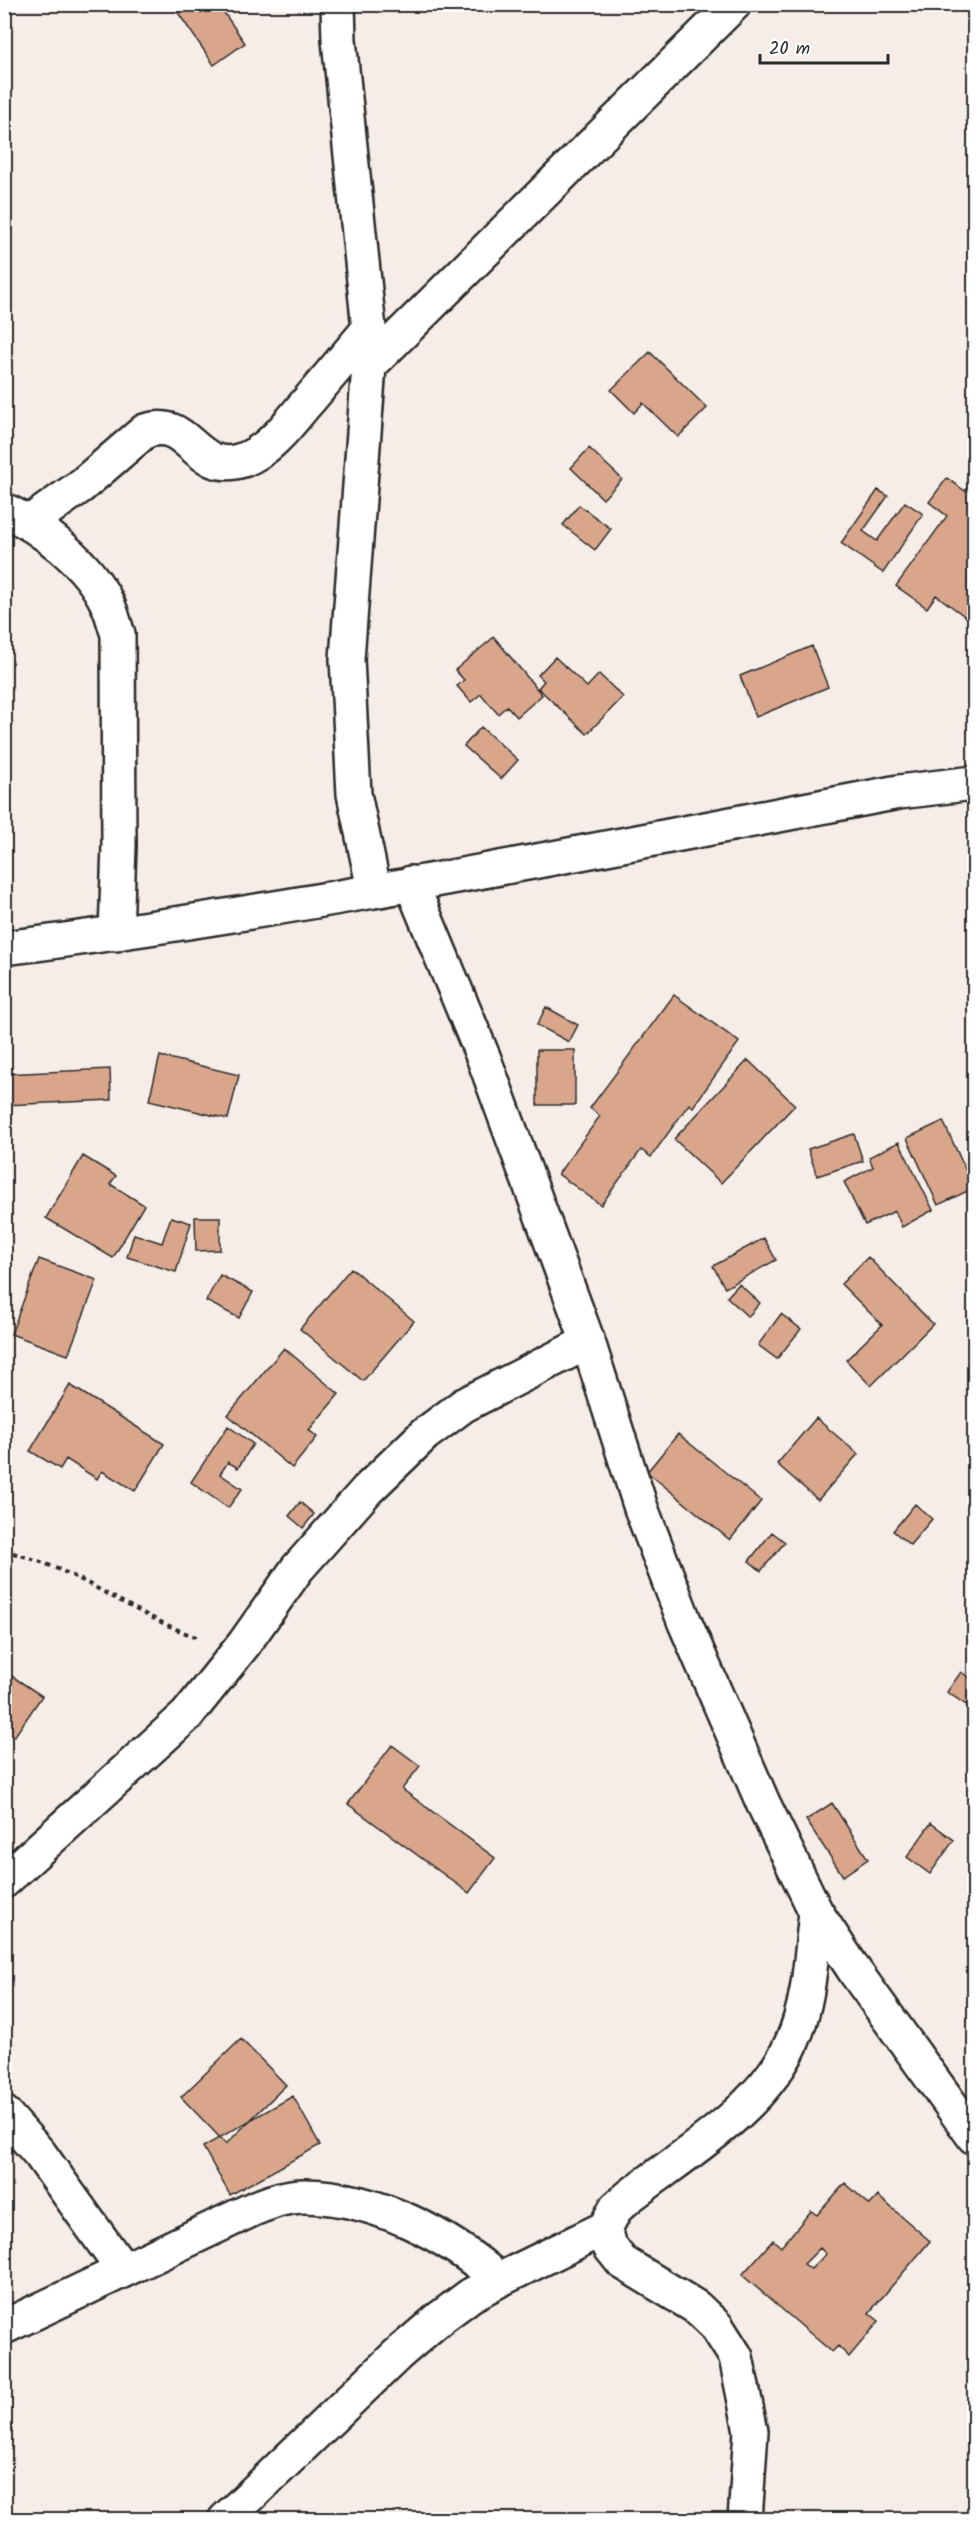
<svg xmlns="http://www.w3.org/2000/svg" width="979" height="2524" font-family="Kalam,sans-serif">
	<rect width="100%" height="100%" fill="#f7ede8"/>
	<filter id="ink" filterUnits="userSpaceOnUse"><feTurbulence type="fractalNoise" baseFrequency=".0167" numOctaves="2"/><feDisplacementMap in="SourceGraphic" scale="12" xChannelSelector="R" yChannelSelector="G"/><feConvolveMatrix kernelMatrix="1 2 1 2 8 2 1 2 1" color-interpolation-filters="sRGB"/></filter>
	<g filter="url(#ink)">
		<!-- building -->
		<path fill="#d9a68c" stroke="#2b2b2b" stroke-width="1.5" fill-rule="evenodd" d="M172 4H218L245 43 214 65Z
			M650 352 707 408 678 437 643 403 634 413 611 390Z
			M589 448 622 479 603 499 571 468Z
			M947 478 965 491 971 482 974 485V623L936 595 927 608 896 586 947 516 929 502Z
			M878 490 888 496 863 531 877 541 905 502 923 514 883 573 841 543Z
			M579 505 611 529 595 550 563 525Z
			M494 637 542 695 517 717 507 706 498 714 481 694 471 702 457 686 464 680 455 670Z
			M812 646 828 687 756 717 740 676Z
			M555 657 587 687 599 674 623 697 587 734 538 688 544 681 538 675Z
			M481 727 518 760 501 779 464 746Z
			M674 995 739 1042 693 1107 689 1104 651 1157 641 1150 601 1205 558 1174 600 1116 590 1108Z
			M546 1007 578 1025 569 1042 537 1025Z
			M537 1050H575V1105H537Z
			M160 1056 239 1075 228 1119 149 1100Z
			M748 1060 795 1105 721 1183 674 1139Z
			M110 1069 111 1100 5 1105 4 1074Z
			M943 1121 974 1188 938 1205 907 1138Z
			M854 1134 863 1161 817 1176 808 1149Z
			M899 1142 933 1210 902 1227 895 1211 865 1225 844 1182 873 1167 869 1157Z
			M83 1156 116 1176 110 1184 144 1205 113 1258 46 1218Z
			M171 1217 191 1223 176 1272 127 1257 134 1234 162 1243Z
			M195 1217H220V1250L196 1251Z
			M764 1238 776 1260 725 1288 713 1266Z
			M868 1257 933 1324 871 1386 846 1360 882 1325 841 1284Z
			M39 1259 97 1280 68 1355 11 1334Z
			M351 1268 414 1321 363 1381 300 1329Z
			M220 1275 253 1292 239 1318 206 1301Z
			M739 1284 760 1303 748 1317 727 1297Z
			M781 1314 801 1329 777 1359 758 1345Z
			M284 1348 339 1394 309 1430 317 1437 292 1468 228 1415Z
			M70 1385 164 1444 135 1491 102 1471 97 1479 66 1459 60 1469 30 1451Z
			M816 1418 858 1454 818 1500 777 1464Z
			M228 1426 253 1444 238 1468 228 1462 220 1474 242 1489 228 1508 191 1482Z
			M678 1434 761 1501 730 1540 647 1472Z
			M300 1502 314 1514 303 1528 289 1516Z
			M915 1504 932 1519 910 1545 893 1531Z
			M772 1532 785 1542 761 1571 749 1561Z
			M4 1671 42 1696 14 1737 4 1731Z
			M961 1672 974 1681V1710L947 1692Z
			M392 1745 420 1766 402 1789 495 1858 469 1893 348 1804Z
			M832 1803 868 1859 843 1876 806 1820Z
			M931 1823 954 1840 930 1874 907 1857Z
			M241 2039 286 2085 226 2144 181 2097Z
			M293 2096 320 2145 230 2195 203 2147Z
			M845 2183 870 2205 878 2196 930 2241 869 2313 879 2321 849 2357 838 2346 832 2352 742 2275 773 2240 781 2247 811 2211 817 2215ZM820 2248 826 2254 811 2269 804 2264Z"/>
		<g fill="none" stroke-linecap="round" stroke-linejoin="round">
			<defs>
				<path id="minor" d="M338 4 339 40 369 329V366L347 659 354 794 374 889
					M369 366 734 4
					M4 510C43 528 88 563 107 603 112 612 114 624 118 634L119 845 116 934
					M30 522 81 486 145 431C180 420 187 448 213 460 228 466 245 461 257 453 278 440 293 418 309 400 329 376 349 353 369 329
					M411 883 484 1059 588 1342 641 1508 685 1623 763 1803 816 1912 856 1973 974 2137
					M4 1881 187 1715 244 1644 297 1569 367 1490 425 1434 464 1405 588 1342
					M4 2113 40 2154 123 2270
					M4 2327 253 2209C271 2202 288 2195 307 2196 377 2198 448 2235 499 2280
					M225 2520 398 2354 440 2318 471 2295 499 2280 605 2228
					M745 2520 751 2431 736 2357 717 2327 696 2307 622 2262 610 2247 605 2228 616 2208 631 2195C686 2153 764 2107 792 2042 810 2002 811 1955 816 1912"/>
				<path id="tertiary" d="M4 948C305 910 602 848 899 792L974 783"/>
			</defs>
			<!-- minor casing -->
			<use href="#minor" stroke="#2b2b2b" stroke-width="38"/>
			<!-- tertiary casing -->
			<use href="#tertiary" stroke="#2b2b2b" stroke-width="38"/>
			<!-- path -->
			<path stroke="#2b2b2b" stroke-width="4" stroke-dasharray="4.5 4.5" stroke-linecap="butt" d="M4 1551C75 1566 132 1615 199 1638"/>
			<!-- minor -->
			<use href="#minor" stroke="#fff" stroke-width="33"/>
			<!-- tertiary -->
			<use href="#tertiary" stroke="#fff" stroke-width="33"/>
		</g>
	</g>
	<!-- margin -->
	<rect width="979" height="2524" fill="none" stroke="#fff" stroke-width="24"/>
	<rect x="12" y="12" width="955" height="2500" fill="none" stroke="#2b2b2b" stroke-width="2" filter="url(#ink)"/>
	<!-- scale -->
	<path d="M760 54v9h128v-9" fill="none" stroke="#2b2b2b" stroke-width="3"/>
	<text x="769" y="54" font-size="18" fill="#2b2b2b" stroke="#ffffff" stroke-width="4.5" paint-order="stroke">20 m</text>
</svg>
